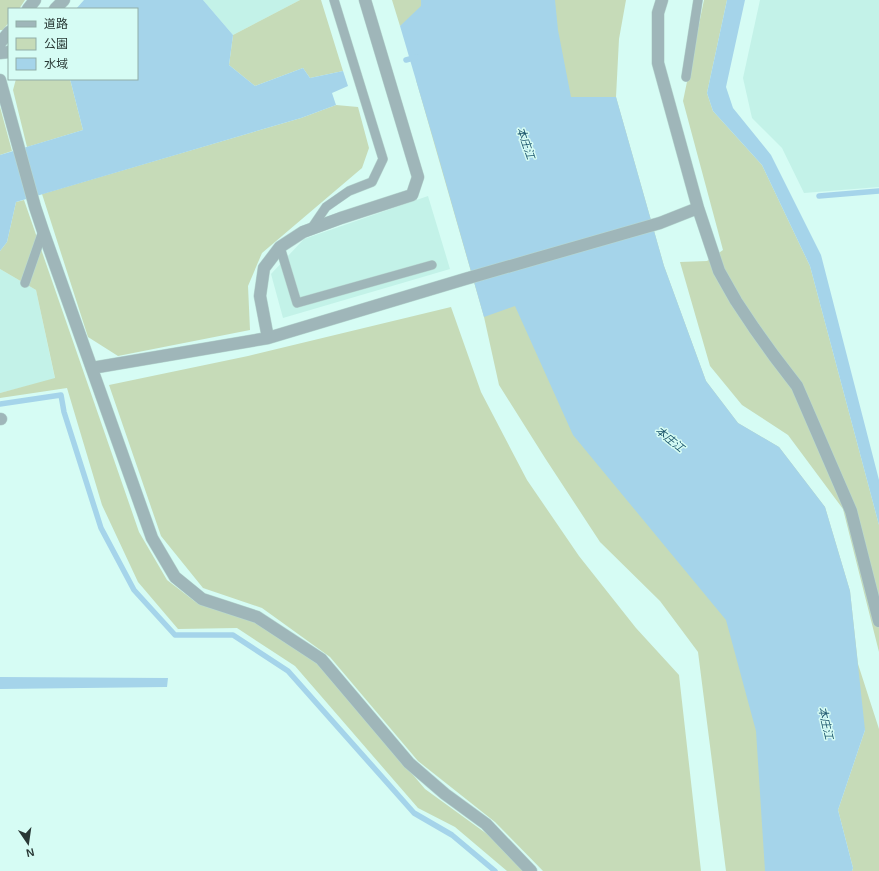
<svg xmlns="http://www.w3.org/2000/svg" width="879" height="871" font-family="Helvetica,'Noto Sans JP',sans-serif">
	<rect width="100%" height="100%" fill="#d6fcf4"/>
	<!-- built -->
	<path fill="#c3f2e8" d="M203 0H300L233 35Z
		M760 0H879V187L804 193 782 148 752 118 743 78Z
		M428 196 450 269 283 318 271 274 304 239Z
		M0 269 36 290 55 379 0 393Z"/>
	<!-- green -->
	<path fill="#c6dbb8" d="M0 0H25L19 9H9V22L3 30H0Z
		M300 0H321L343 71 310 78 303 68 255 86 229 65 233 35Z
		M392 0H444L400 26Z
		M520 0H626L619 39 616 97 664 266 706 381 738 423 779 447 825 507 850 591 858 664 879 729V871H852L853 868 838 810 865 730 715 435Z
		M704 0H727L707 93 713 111 762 165 810 266 879 525V652L843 509 788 435 742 405 710 366 680 262 707 261 723 250 683 101Z
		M16 79H70L83 130 27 147 13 90Z
		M453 79 710 516 790 871H726L698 652 660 601 600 542 545 458 499 385 484 317 416 80Z
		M336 105 358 107 369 148 362 168 262 253 248 286 250 330 118 356 88 337 42 194 301 118Z
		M0 107 12 151 0 155Z
		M24 200 139 532 167 580 197 603 255 621 316 661 425 789 487 834 524 871H507L455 827 418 808 295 666 237 628 178 629 138 582 102 505 67 388 0 398V393L55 378 36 290 0 269V251L7 242 16 202Z
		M451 307 481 392 527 480 579 556 636 628 679 675 701 871H543L495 822 418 761 330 657 262 608 203 588 161 536 109 385 248 356Z"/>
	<!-- water -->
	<path fill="#a5d4ea" d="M84 0H203L233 35 229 65 255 86 303 68 310 78 343 71 348 86 332 93 336 105 301 118 16 202 7 242 0 251V155L83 130 70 79H137V9H76Z
		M421 0H555L558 30 571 97H616L664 266 706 381 738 423 779 447 825 507 850 591 865 730 838 810 853 868 852 871H765L756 731 726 620 573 435 515 306 484 317 436 148 400 26 421 6Z
		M727 0H745L726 87 733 108 771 155 821 255 879 480V525L810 266 762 165 713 111 707 93Z
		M0 677 168 678 167 687 0 689Z"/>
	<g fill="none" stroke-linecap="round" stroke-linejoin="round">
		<!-- stream -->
		<path stroke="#a5d4ea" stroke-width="5.5" d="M406 60 417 57
			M819 196 879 191
			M0 404 61 395 64 412 101 528 134 590 175 635H233L288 671 414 813 452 835 495 871"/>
		<defs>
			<path id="service" d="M686 77 698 0
				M311 229 326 207 349 191 372 182 383 159 334 0
				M280 247 297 303 432 265
				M25 283 43 231"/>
			<path id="minor" d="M662 0 658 13V63L698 208 719 271 736 301 754 328 774 356 797 386 851 511 879 621
				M28 9 35 0
				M55 9 64 0
				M0 43 9 32
				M0 53 9 52
				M0 80 35 207 43 231 152 538 175 577 202 599 257 617 321 659 409 763 445 794 486 824 531 871
				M268 338 260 296 264 268 280 247 303 232 341 218 412 195 418 177 365 0
				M92 368 268 338 465 279 660 223 698 208
				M0 419H1"/>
		</defs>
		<!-- service casing -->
		<use href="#service" stroke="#b7d9d2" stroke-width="10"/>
		<!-- minor casing -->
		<use href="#minor" stroke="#b7d9d2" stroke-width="13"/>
		<!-- service -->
		<use href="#service" stroke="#9fb6b9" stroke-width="9"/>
		<!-- minor -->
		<use href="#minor" stroke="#9fb6b9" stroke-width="12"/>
	</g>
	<g text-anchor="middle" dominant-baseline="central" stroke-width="3" stroke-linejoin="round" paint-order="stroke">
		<!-- water labels -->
		<g font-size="11" font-style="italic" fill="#1a546b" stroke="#d6fcf4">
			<text transform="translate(526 143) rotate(71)">本庄江</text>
			<text transform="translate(670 439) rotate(39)">本庄江</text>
			<text transform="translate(826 723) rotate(77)">本庄江</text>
		</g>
	</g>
	<!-- legend -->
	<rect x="8" y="8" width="130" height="72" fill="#d6fcf4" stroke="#91aea8"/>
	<rect x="16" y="21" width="20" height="6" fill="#9fb6b9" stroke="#91aea8"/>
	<text x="44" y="28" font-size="12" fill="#293835">道路</text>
	<rect x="16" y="38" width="20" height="12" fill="#c6dbb8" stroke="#91aea8"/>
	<text x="44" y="48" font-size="12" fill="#293835">公園</text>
	<rect x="16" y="58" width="20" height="12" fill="#a5d4ea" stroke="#91aea8"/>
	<text x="44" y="68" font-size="12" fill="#293835">水域</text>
	<!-- north arrow -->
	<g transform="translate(28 843) rotate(167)" stroke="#d6fcf4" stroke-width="3" paint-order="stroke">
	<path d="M0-3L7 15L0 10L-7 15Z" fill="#293835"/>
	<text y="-6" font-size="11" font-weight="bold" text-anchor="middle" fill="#293835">N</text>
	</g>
</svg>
